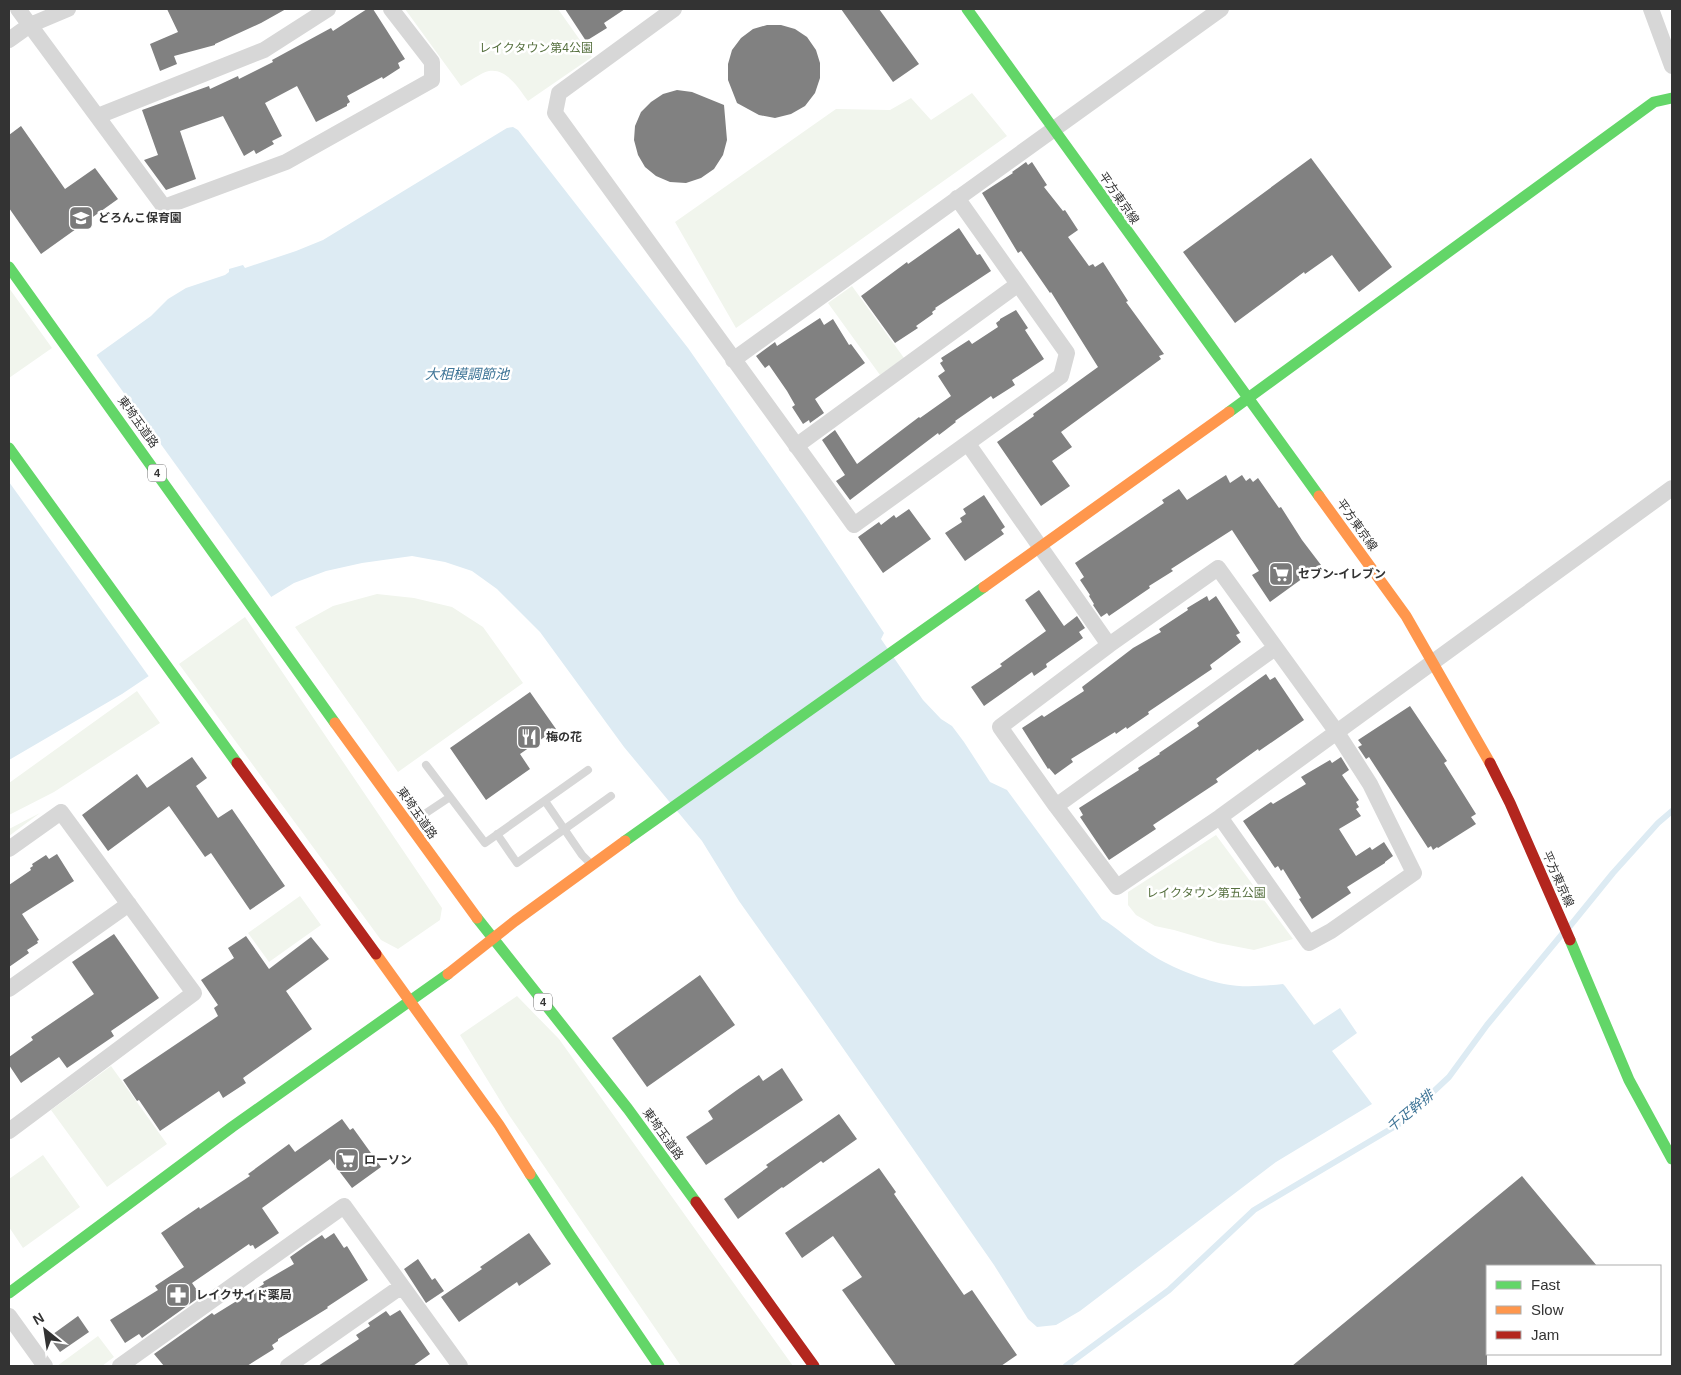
<svg xmlns="http://www.w3.org/2000/svg" width="1681" height="1375" font-family="Arial,'Noto Sans JP',sans-serif">
	<rect width="100%" height="100%" fill="#fff"/>
	<!-- green -->
	<path fill="#f1f5ed" d="M405 9H558L592 57 528 101C519 89 507 68 489 71 482 72 467 83 461 86Z
		M972 93 1007 136 736 328 675 222 836 109 890 110 911 98 931 120Z
		M852 286 904 358 880 375 828 303Z
		M9 288 52 348 9 378Z
		M377 594 414 598 452 607 483 627 523 683 398 772 295 627 333 606Z
		M245 617 442 908 440 920 398 949 381 940 179 664Z
		M137 691 160 723 54 792 9 815V783Z
		M40 813 9 836V829Z
		M1216 835 1293 939 1254 950 1218 943 1174 930 1155 926 1136 915 1128 905V892Z
		M300 896 321 925 269 962 248 933Z
		M517 996 559 1039 793 1366H681L509 1115 460 1035Z
		M111 1066 167 1144 107 1187 51 1110Z
		M43 1155 80 1207 23 1248 9 1227V1179Z
		M98 1336 114 1357 102 1366H57Z"/>
	<!-- water -->
	<path fill="#ddebf3" d="M513 127 518 130 688 348 805 515 884 633 881 639 923 700 941 719 952 726 964 742 990 782 1007 790 1102 919C1118 928 1130 941 1146 951 1167 966 1200 979 1224 984 1243 988 1264 986 1283 984L1285 986 1314 1025 1340 1008 1357 1033 1332 1051 1372 1104 1276 1162 1080 1311 1056 1325 1037 1327 1028 1319 994 1265 815 1008 739 901 702 841 624 747 540 632 497 589 472 571 445 562 412 556 362 563 326 571 294 583 222 627 122 694 9 760V418L151 316 168 299 186 288 225 275 229 272V269L243 265 245 268 296 251 323 240 507 128Z"/>
	<!-- pier -->
	<path fill="#fff" d="M95 353 272 598 150 678 9 482V415Z"/>
	<g fill="none" stroke-linecap="round" stroke-linejoin="round">
		<!-- stream -->
		<path stroke="#ddebf3" stroke-width="6" d="M1570 926 1613 873 1658 823 1672 811
			M1066 1366 1169 1290 1254 1210 1399 1124 1449 1077 1487 1025 1563 933"/>
	</g>
	<!-- building -->
	<path fill="#818181" d="M167 9H286L261 23 215 44V45L174 56 177 64 160 71 150 44 178 32Z
		M367 9H373L405 59 398 63 400 68 383 79 382 77 347 96 350 102 347 104V106L316 122 297 86 265 103 282 136 272 141 274 144 256 154 254 150 244 156 223 116 180 131 196 179 166 190 144 160 158 155 142 110 209 86 210 89 238 76 239 79 273 62 272 60 331 28 333 31Z
		M565 9H625L604 23 607 28 586 41Z
		M841 9H879L919 64 893 82Z
		M767 25H781L795 29 807 37 816 50 820 63V78L815 93 805 106 791 114 775 118 759 115 737 103 728 80V64L732 50 741 38 753 29Z
		M677 90 692 92 724 105 727 140 723 155 714 169 701 178 686 183 670 182 656 176 645 167 638 155 634 140 635 126 641 112 651 102 663 94Z
		M21 126 65 189 95 168 118 199 41 254 9 208V135Z
		M1311 158 1392 267 1359 292 1332 255 1305 274 1304 272 1235 323 1183 252Z
		M1026 162 1028 165 1032 162 1047 185 1044 187 1063 211 1065 210 1078 230 1068 237 1089 266 1093 264 1095 267 1103 262 1128 301 1126 302 1164 354 1159 356 1161 359 1061 432 1072 447 1052 461 1070 486 1041 506 997 442 1034 416 1033 414 1098 367 1051 292 1050 293 1021 251 1018 253 982 193 1013 173 1012 172Z
		M959 228 977 255 980 254 991 271 935 308 936 309 932 312 933 314 916 326 918 328 895 343 861 296 907 262 908 264Z
		M1016 310 1028 328 1025 330 1044 359 1012 380 1015 385 993 399 991 396 955 421 956 422 939 435 938 433 850 500 836 481 845 475 822 440 835 430 857 464 919 417 920 418 951 396 938 376 945 371 940 363 943 361 941 358 969 340 972 344 998 327 996 323 1000 320V319Z
		M820 318 824 325 833 319 849 345 851 344 865 363 815 399 824 413 810 423 809 420 803 424 792 407 795 405 787 391 769 365 765 368 756 356 775 342 777 346Z
		M1226 475 1230 483 1242 475 1246 481 1250 478 1253 482 1258 478 1279 508 1281 507 1302 540 1321 565 1270 602 1252 575 1259 571 1232 530 1171 569 1173 571 1149 586 1150 588 1109 616 1107 613 1101 617 1093 605 1094 604 1089 596 1090 595 1080 580 1084 577 1075 563 1164 503 1162 500 1179 489 1187 500Z
		M984 495 1005 527 1001 530 1004 534 965 561 945 533 962 522 960 518 966 514 963 509Z
		M909 509 931 539 883 573 858 537 879 522 881 525 894 515 896 518Z
		M1039 590 1064 626 1077 616 1085 628 1079 632 1083 638 1046 664 1047 667 1034 676 1032 672 984 706 971 687 1002 666 1000 664 1046 631 1025 600Z
		M1207 596 1209 601 1216 596 1240 633 1236 635 1241 642 1210 665 1212 669 1148 712 1149 714 1127 729 1126 727 1116 734 1115 732 1071 759 1073 762 1055 775 1049 768 1048 769 1022 728 1042 715 1044 717 1084 691 1082 687 1133 648 1161 632 1159 629 1188 610 1187 608Z
		M1266 674 1270 680 1275 677 1304 720 1259 751 1258 749 1216 779 1218 782 1153 825 1156 829 1109 860 1080 817 1083 815 1079 808 1139 770 1138 768 1160 754 1159 753 1199 726 1197 723Z
		M530 692 556 729 520 754 530 769 486 800 450 748Z
		M1410 706 1447 761 1444 763 1476 814 1471 817 1476 824 1438 848 1437 847 1433 850 1431 846 1428 848 1369 757 1366 759 1358 747 1362 745 1358 740Z
		M192 757 207 778 196 786 218 818 232 809 285 886 250 910 211 853 205 857 169 806 108 851 82 815 137 774 147 788Z
		M1341 757 1349 770 1342 775 1359 800 1356 802 1359 807 1356 809 1361 816 1339 829 1356 856 1370 847 1372 850 1384 842 1393 856 1385 862V863L1347 887 1351 893 1312 919 1299 899 1301 898 1283 869 1281 871 1278 866 1275 868 1243 821 1271 802 1273 804 1306 784 1301 777 1330 760 1332 763Z
		M57 854 74 881 22 914 39 940 37 941 38 943 27 950 29 953 9 967V885L31 870 30 868 33 866 32 864 46 855 49 859Z
		M114 934 159 998 111 1031 114 1036 67 1068 59 1057 21 1083 9 1065V1057L33 1040 31 1037 94 994 72 962Z
		M246 936 269 969 311 937 329 959 286 991 312 1029 243 1078 246 1083 223 1098 219 1091 160 1131 139 1100 137 1101 123 1080 218 1016 214 1008 218 1005 201 980 234 958 228 948Z
		M700 975 735 1025 647 1087 612 1038Z
		M782 1068 803 1100 706 1165 686 1137 713 1119 708 1111 737 1090 759 1075 763 1081Z
		M839 1114 857 1139 823 1163 821 1161 783 1188 782 1187 738 1219 724 1199 768 1167 766 1165Z
		M342 1119 350 1130 353 1128 381 1167 352 1188 330 1159 262 1208 279 1233 255 1249 253 1245 250 1246 249 1244 192 1283 201 1296 142 1338 139 1334 125 1343 110 1320 158 1290 155 1286 184 1267 161 1233 199 1207 200 1209 250 1176 248 1174 289 1144 295 1152Z
		M879 1168 896 1192 894 1194 964 1295 972 1290 1017 1355 1001 1366H896L842 1290 862 1277 833 1236 802 1258 785 1233Z
		M1522 1176 1597 1266H1487V1366H1292Z
		M334 1233 344 1248 347 1246 368 1280 327 1307 328 1308 278 1339V1341L272 1345 274 1349 247 1366H164L154 1354 212 1313 214 1315 264 1284 263 1282 294 1264 290 1257 307 1245 322 1235 325 1239Z
		M529 1233 551 1264 519 1286 517 1282 459 1322 441 1297 482 1269 480 1267Z
		M418 1259 432 1280 435 1278 444 1291 426 1303 404 1269Z
		M400 1310 430 1354 413 1366H318L359 1339 356 1335 370 1326 368 1323 386 1311 390 1316Z
		M78 1316 89 1332 60 1352 49 1337Z"/>
	<g fill="none" stroke-linecap="round" stroke-linejoin="round">
		<!-- lane -->
		<path stroke="#d7d7d7" stroke-width="8" d="M426 765 485 843 588 770
			M545 801 582 855 591 864
			M411 821 417 819 450 797
			M497 834 517 863 611 796"/>
		<!-- street -->
		<path stroke="#d7d7d7" stroke-width="16" d="M18 9 164 207 286 162 432 80V62L391 9
			M674 9 559 93 555 113 854 525 1061 376 1067 353 957 198
			M1651 9 1672 66
			M9 40 30 25 68 9
			M98 116 264 50 328 9
			M733 360 1221 9
			M968 444 1109 645 1000 727 1056 806 1117 887 1220 817 1672 488
			M796 446 1017 285
			M1109 645 1218 568 1336 731 1370 784 1414 873 1331 931 1309 943 1220 817
			M1056 806 1275 648
			M9 849 61 812 194 993 9 1131
			M9 989 129 904
			M9 1316 45 1366
			M120 1366 344 1206 460 1366
			M288 1366 402 1286"/>
		<!-- fast -->
		<path stroke="#63d668" stroke-width="11" d="M967 9 1319 496
			M9 267 335 723
			M1229 412 1654 102 1672 98
			M9 448 237 763
			M625 841 984 587
			M477 918 628 1109 696 1202
			M1570 940 1629 1080 1672 1159
			M530 1174 570 1235 659 1366
			M9 1293 232 1127 448 974"/>
		<!-- slow -->
		<path stroke="#ff974d" stroke-width="11" d="M1319 496 1406 616 1490 763
			M984 587 1229 412
			M335 723 477 918
			M376 954 499 1125 530 1174
			M448 974 515 921 625 841"/>
		<!-- jam -->
		<path stroke="#b3261e" stroke-width="11" d="M237 763 376 954
			M1490 763 1510 803 1570 940
			M696 1202 814 1366"/>
	</g>
	<!-- icons -->
	<defs>
		<symbol id="school-square" viewBox="-11 -11 22 22"><rect x="-9" y="-9" width="18" height="18" rx="4" fill="#7a7a7a" stroke="#fff"/><path d="M0-5L7-2L0 1L-7-2ZM-4 1L0 2.5L4 1V4Q0 6-4 4Z" fill="#fff"/></symbol>
		<symbol id="supermarket-square" viewBox="-11 -11 22 22"><rect x="-9" y="-9" width="18" height="18" rx="4" fill="#7a7a7a" stroke="#fff"/><path d="M-6-5.5h2.5l.6 2H6L4.5 2H-2.5L-4.4-4H-6ZM-1.5 3.2a1.3 1.3 0 1 0 .1 0ZM3 3.2a1.3 1.3 0 1 0 .1 0Z" fill="#fff"/></symbol>
		<symbol id="restaurant-square" viewBox="-11 -11 22 22"><rect x="-9" y="-9" width="18" height="18" rx="4" fill="#7a7a7a" stroke="#fff"/><path d="M-5-6h1v4h1v-4h1v4h1v-4h1v5L-1.5 .5V6h-2V.5L-5-1ZM5-6V6H3V1.5H1.5Q1.5-4 5-6Z" fill="#fff"/></symbol>
		<symbol id="pharmacy-square" viewBox="-11 -11 22 22"><rect x="-9" y="-9" width="18" height="18" rx="4" fill="#7a7a7a" stroke="#fff"/><path d="M-2-6h4v4h4v4h-4v4h-4v-4h-4v-4h4Z" fill="#fff"/></symbol>
	</defs>
	<g fill-rule="evenodd">
		<use href="#school-square" x="67" y="204" width="28" height="28"/>
		<use href="#supermarket-square" x="1267" y="560" width="28" height="28"/>
		<use href="#restaurant-square" x="515" y="723" width="28" height="28"/>
		<use href="#supermarket-square" x="333" y="1146" width="28" height="28"/>
		<use href="#pharmacy-square" x="164" y="1281" width="28" height="28"/>
	</g>
	<g text-anchor="middle" dominant-baseline="central" stroke-width="5" stroke-linejoin="round" paint-order="stroke">
		<!-- shield labels -->
		<g fill="#fff" stroke="#707070" stroke-width="1">
			<rect x="148" y="464.5" width="18" height="17" rx="4"/>
			<rect x="534" y="993.5" width="18" height="17" rx="4"/>
		</g>
		<g font-size="11" font-weight="bold" fill="#333">
			<text x="157" y="473">4</text>
			<text x="543" y="1002">4</text>
		</g>
		<!-- park labels -->
		<g font-size="12" fill="#56703f" stroke="#fff">
			<text x="536" y="48">レイクタウン第4公園</text>
			<text x="1206" y="893">レイクタウン第五公園</text>
		</g>
		<!-- street labels -->
		<g font-size="12" fill="#333" stroke="#fff">
			<text transform="translate(1119 198) rotate(55)">平方東京線</text>
			<text transform="translate(138 422) rotate(54)">東埼玉道路</text>
			<text transform="translate(1357 525) rotate(54)">平方東京線</text>
			<text transform="translate(417 813) rotate(55)">東埼玉道路</text>
			<text transform="translate(1558 879) rotate(66)">平方東京線</text>
			<text transform="translate(663 1134) rotate(54)">東埼玉道路</text>
		</g>
		<!-- poi labels -->
		<g font-size="12" font-weight="bold" fill="#333" stroke="#fff" text-anchor="start">
			<text x="98" y="218">どろんこ保育園</text>
			<text x="1298" y="574">セブン-イレブン</text>
			<text x="546" y="737">梅の花</text>
			<text x="364" y="1160">ローソン</text>
			<text x="196" y="1295">レイクサイド薬局</text>
		</g>
		<!-- water labels -->
		<g font-size="14" font-style="italic" fill="#3f7597" stroke="#fff">
			<text x="467" y="374">大相模調節池</text>
			<text transform="translate(1410 1111) rotate(-40)">千疋幹排</text>
		</g>
	</g>
	<!-- border -->
	<rect width="1681" height="1375" fill="none" stroke="#333333" stroke-width="20"/>
	<!-- legend -->
	<rect x="1486" y="1265" width="175" height="90" fill="#ffffff" stroke="#adadad"/>
	<rect x="1496" y="1281" width="25" height="8" fill="#63d668" stroke="#adadad"/>
	<text x="1531" y="1290" font-size="15" fill="#333333">Fast</text>
	<rect x="1496" y="1306" width="25" height="8" fill="#ff974d" stroke="#adadad"/>
	<text x="1531" y="1315" font-size="15" fill="#333333">Slow</text>
	<rect x="1496" y="1331" width="25" height="8" fill="#b3261e" stroke="#adadad"/>
	<text x="1531" y="1340" font-size="15" fill="#333333">Jam</text>
	<!-- north arrow -->
	<g transform="translate(45 1330) rotate(330)" stroke="#ffffff" stroke-width="4" paint-order="stroke">
	<path d="M0-4L9 19L0 12L-9 19Z" fill="#333333"/>
	<text y="-8" font-size="14" font-weight="bold" text-anchor="middle" fill="#333333">N</text>
	</g>
</svg>
